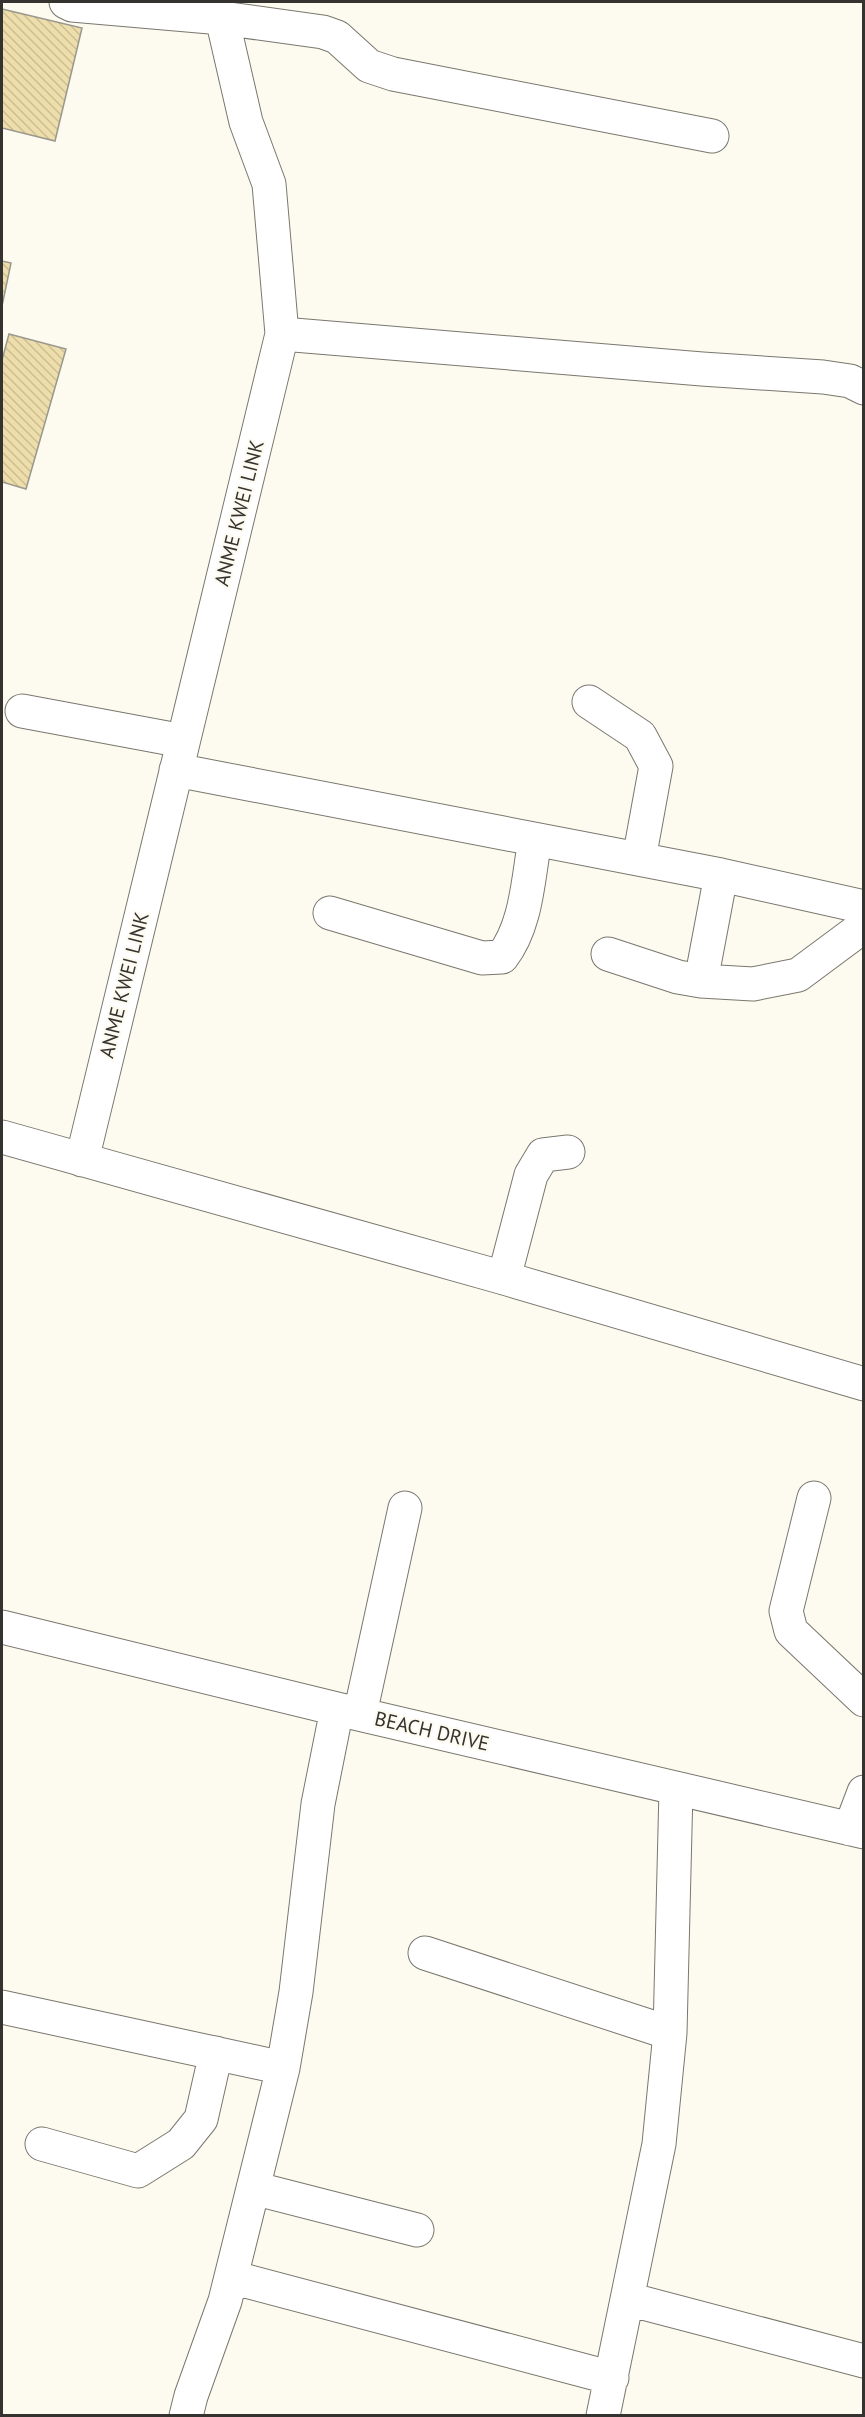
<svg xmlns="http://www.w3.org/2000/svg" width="865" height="2417" font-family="'PT Sans',sans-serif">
	<defs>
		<pattern id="building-back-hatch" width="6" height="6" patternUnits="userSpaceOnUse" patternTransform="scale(1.5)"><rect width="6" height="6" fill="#eedeac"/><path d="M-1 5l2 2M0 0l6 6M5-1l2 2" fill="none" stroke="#cdbf94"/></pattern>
	</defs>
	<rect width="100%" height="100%" fill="#fdfaf0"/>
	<!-- building -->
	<path fill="url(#building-back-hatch)" stroke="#9a978d" stroke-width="1.5" d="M2 9 82 28 55 141 2 128Z
		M2 261 11 263 2 306Z
		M9 334 66 349 26 489 2 482V360Z"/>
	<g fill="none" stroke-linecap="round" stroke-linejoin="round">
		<defs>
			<path id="minor" d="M66 2 72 5 222 18 246 122 269 184 282 334 82 1160
				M222 18 323 32 337 37 369 66 393 74 712 136
				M282 334 702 369 823 377 850 381 864 388
				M589 702 640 736 656 766 639 859
				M22 711 183 741
				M176 770 721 875 864 907
				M330 913 482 958 502 957C527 925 528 878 535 840
				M608 954 678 977 701 981 721 875
				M701 981 753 984 798 975 864 926
				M2 1137 504 1278 864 1384
				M504 1278 531 1175 543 1155 568 1152
				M814 1498 786 1611 791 1631 864 1700
				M2 1627 337 1709 864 1832
				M360 1714 405 1508
				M850 1829 864 1792
				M425 1953 670 2033
				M2 2007 283 2068
				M42 2144 138 2171 181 2144 201 2119 216 2053
				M253 2188 417 2230
				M231 2277 612 2378
				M628 2299 864 2361
				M186 2416 191 2396 225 2301 283 2068 296 1992 318 1804 337 1709
				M603 2416 659 2144 670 2033 676 1789"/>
		</defs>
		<!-- minor casing -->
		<use href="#minor" stroke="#7a776e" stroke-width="35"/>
		<!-- minor -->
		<use href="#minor" stroke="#fff" stroke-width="33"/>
	</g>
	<g text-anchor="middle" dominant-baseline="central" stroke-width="4.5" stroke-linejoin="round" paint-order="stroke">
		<!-- street labels -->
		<g font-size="20" fill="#34332f" stroke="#fdfaf0">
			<text transform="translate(239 513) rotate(-76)">ANME KWEI LINK</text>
			<text transform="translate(124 985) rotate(-76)">ANME KWEI LINK</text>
			<text transform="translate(432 1731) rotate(13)">BEACH DRIVE</text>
		</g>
	</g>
	<!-- border -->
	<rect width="865" height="2417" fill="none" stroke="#34332f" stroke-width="6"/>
</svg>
